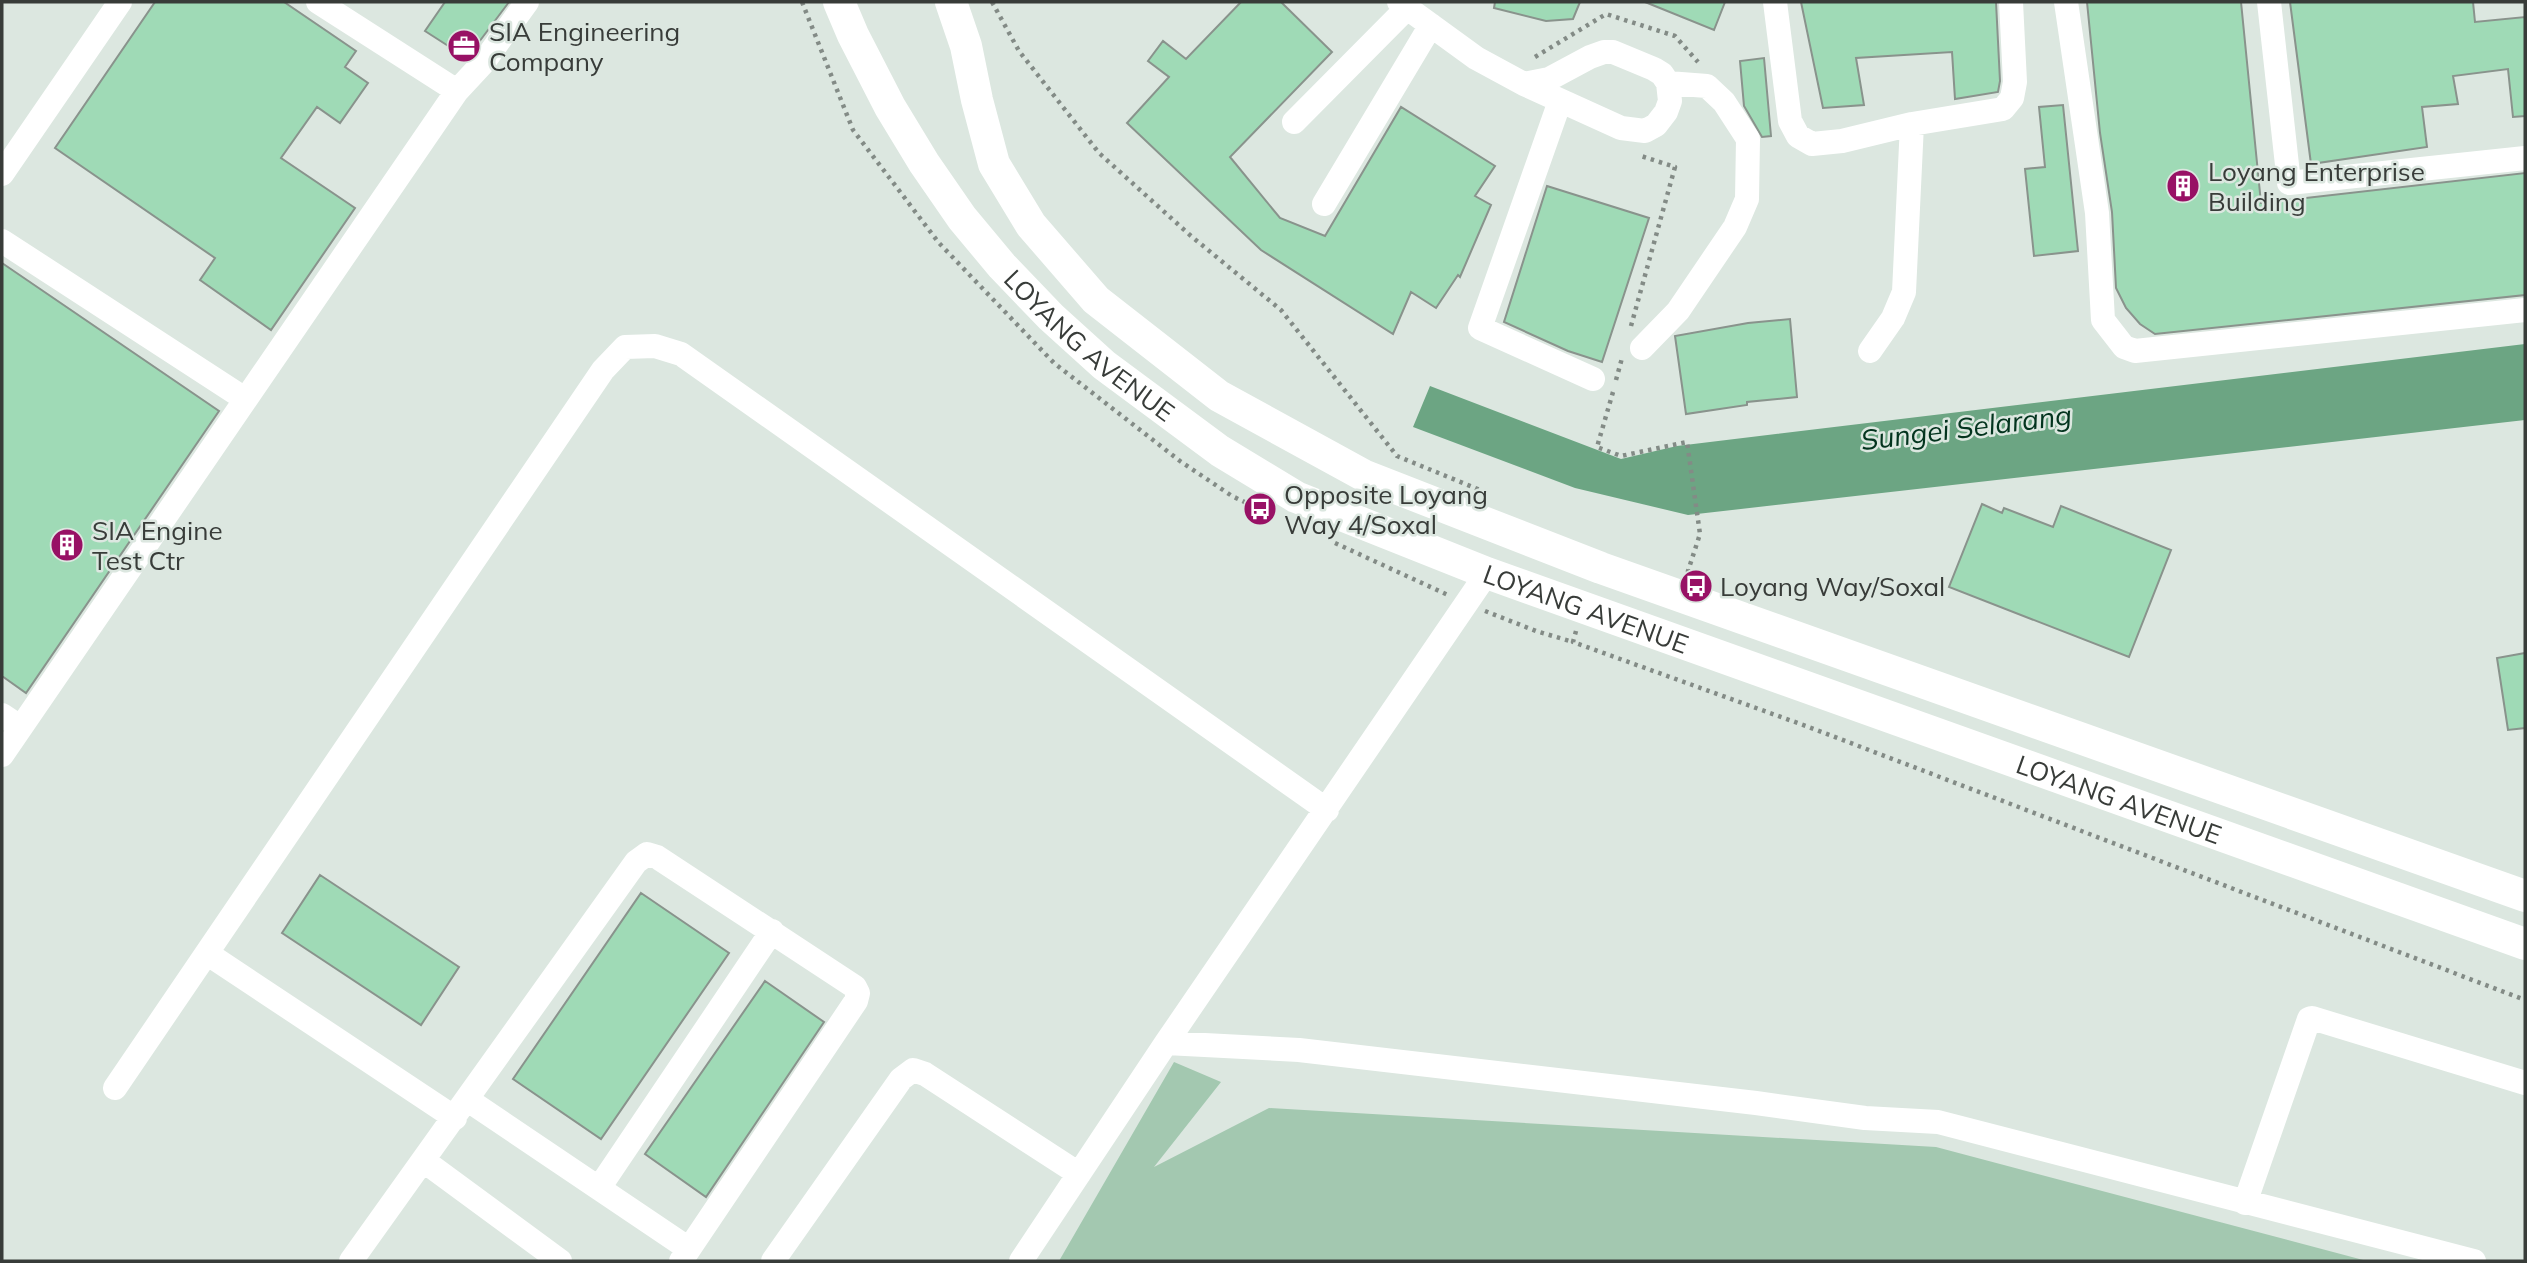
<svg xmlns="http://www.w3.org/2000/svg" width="2527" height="1263" font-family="Mulish,sans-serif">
	<rect width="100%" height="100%" fill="#dce7e0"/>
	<!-- green -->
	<path fill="#a3c8b0" d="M1174 1062 1221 1082 1154 1167 1269 1108 1936 1147 2367 1261H1059Z"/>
	<!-- water -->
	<path fill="#6ca583" d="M2525 344V420L1688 515 1575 488 1413 427 1430 386 1621 459 1677 446Z"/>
	<!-- building -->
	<path fill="#9fdab6" stroke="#89938c" stroke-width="2" d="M155 2H284L356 51 345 67 368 83 340 123 317 107 281 158 355 208 271 330 200 280 215 258 55 148Z
		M445 2H509L467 58 425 31Z
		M1241 2H1281L1332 52 1230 157 1280 218 1325 236 1401 107 1495 166 1475 196 1491 205 1460 277 1458 275 1436 308 1411 292 1393 334 1261 250 1127 123 1169 77 1148 61 1163 41 1186 59Z
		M1495 2H1580L1573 19 1546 21 1494 8Z
		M1645 2H1725L1714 30Z
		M1801 2H1996L2000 81 1998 92 1955 99 1952 52 1856 58 1864 105 1823 108Z
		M2087 2H2241L2261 203 2525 173V295L2155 334 2140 324 2126 308 2116 288 2112 212 2100 133Z
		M2290 2H2473L2475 22 2525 17V116L2513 117 2508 69 2453 76 2458 104 2422 107 2427 147 2311 164Z
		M1764 58 1771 136 1762 137 1744 106 1740 61Z
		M2063 105 2078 251 2034 256 2025 169 2045 167 2039 107Z
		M1547 186 1649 218 1602 362 1568 351 1504 322Z
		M2 263 219 411 26 693 2 676Z
		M1790 319 1797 397 1747 402V405L1686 414 1675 336 1748 323Z
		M1982 504 2002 513 2004 508 2053 527 2061 506 2171 550 2129 657 1949 587Z
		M2525 653V728L2508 730 2497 658Z
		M320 875 459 967 421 1025 282 933Z
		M641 893 729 953 601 1139 513 1079Z
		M765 981 824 1022 706 1197 645 1154Z"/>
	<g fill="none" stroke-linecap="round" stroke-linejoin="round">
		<!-- path -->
		<path stroke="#838b86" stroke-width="4.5" stroke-dasharray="3.5 5" stroke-linecap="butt" d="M802 2 853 130 939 243 1054 363 1180 461 1232 496 1263 511
			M992 2 1019 51 1099 153 1191 236 1281 310 1397 456 1480 490
			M1535 57 1606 14 1675 36 1698 62
			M1631 326 1675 167 1638 155
			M1616 380 1622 358
			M1613 392 1597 447 1621 456 1687 442 1700 534 1688 571 1691 572
			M1335 543 1448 595
			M1485 611 1536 631 1573 642
			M1576 631 1573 642 1806 726 2525 1000"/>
		<!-- minor -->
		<path stroke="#fff" stroke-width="24" d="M318 2 457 91
			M1399 2 1476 58 1524 84 1621 128 1645 131 1656 125 1666 112 1670 101 1668 83 1662 74 1654 69 1613 52H1604L1590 57 1549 79 1524 84
			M1775 2 1790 121 1798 136 1812 144 1842 141 1912 124 2003 109 2012 98 2015 82 2011 2
			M2066 2 2097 213 2103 320 2124 347 2135 351 2525 310
			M2269 2 2289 183 2525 158
			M1560 101 1480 328 1593 379
			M1294 122 1407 8
			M2 174 120 2
			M1324 204 1431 25
			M2 241 245 399
			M1642 348 1678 311 1735 227 1747 199 1748 139 1724 102 1707 86 1668 83
			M1870 351 1893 318 1904 292 1912 124
			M2 715 20 727
			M2 755 457 91 483 63 527 2
			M208 954 455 1118
			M1166 1043 1299 1050 1756 1103 1865 1118 1938 1122 2474 1261
			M115 1088 603 370 625 347 655 346 681 354 1327 810
			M468 1100 689 1249
			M424 1161 560 1261
			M599 1188 772 931
			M2245 1203 2309 1019 2312 1018 2525 1083
			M351 1261 636 862 647 854 657 857 855 987 858 993 856 1001 681 1261
			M773 1261 901 1079 913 1070 925 1074 1079 1174
			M1021 1261 1166 1043 1487 573"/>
		<!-- major -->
		<g stroke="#fff" stroke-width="32">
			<path id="s1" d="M839 2 853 35 890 107 924 163 962 218 1002 266 1051 317 1104 365 1220 451 1296 497 1487 573 2525 944"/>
			<path d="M951 2 966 46 977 100 994 164 1031 225 1096 300 1219 396 1365 476 1601 568 2525 896"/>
		</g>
	</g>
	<!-- icons -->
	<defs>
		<symbol id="office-disc" viewBox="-11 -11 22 22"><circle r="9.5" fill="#981165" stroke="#dce7e0"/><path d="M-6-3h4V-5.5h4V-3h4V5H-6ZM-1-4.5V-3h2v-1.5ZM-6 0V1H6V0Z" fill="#fff"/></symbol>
		<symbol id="building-disc" viewBox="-11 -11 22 22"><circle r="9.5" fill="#981165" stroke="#dce7e0"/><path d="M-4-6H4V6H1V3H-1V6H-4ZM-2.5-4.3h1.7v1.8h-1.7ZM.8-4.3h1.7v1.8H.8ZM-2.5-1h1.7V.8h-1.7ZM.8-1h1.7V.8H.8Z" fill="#fff"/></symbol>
		<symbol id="bus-disc" viewBox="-11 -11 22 22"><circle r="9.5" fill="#981165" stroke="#dce7e0"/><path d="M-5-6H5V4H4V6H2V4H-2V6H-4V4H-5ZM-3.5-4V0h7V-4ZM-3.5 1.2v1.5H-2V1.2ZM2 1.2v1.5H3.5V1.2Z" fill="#fff"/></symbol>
	</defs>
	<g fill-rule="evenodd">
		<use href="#office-disc" x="445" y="27" width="38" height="38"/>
		<use href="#building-disc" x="2164" y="167" width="38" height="38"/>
		<use href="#bus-disc" x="1241" y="490" width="38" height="38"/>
		<use href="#building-disc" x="48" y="526" width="38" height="38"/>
		<use href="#bus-disc" x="1677" y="567" width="38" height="38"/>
	</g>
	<g text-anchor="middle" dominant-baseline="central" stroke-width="5" stroke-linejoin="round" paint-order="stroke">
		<!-- poi labels -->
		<g font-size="26" fill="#383c39" stroke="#dce7e0" text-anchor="start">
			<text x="489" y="31">SIA Engineering<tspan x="489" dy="30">Company</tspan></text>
			<text x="2208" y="171">Loyang Enterprise<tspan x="2208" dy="30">Building</tspan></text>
			<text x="1284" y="494">Opposite Loyang<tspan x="1284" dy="30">Way 4/Soxal</tspan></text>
			<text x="92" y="530">SIA Engine<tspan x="92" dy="30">Test Ctr</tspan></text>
			<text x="1720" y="586">Loyang Way/Soxal</text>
		</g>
		<!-- street labels -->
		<g font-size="26" fill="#383c39" stroke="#dce7e0">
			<text stroke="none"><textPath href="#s1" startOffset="430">LOYANG AVENUE</textPath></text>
			<text stroke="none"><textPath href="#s1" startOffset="998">LOYANG AVENUE</textPath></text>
			<text stroke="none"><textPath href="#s1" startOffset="1564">LOYANG AVENUE</textPath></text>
		</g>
		<!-- water labels -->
		<g font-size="28" font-style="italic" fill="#03341e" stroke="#dce7e0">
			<text transform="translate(1966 427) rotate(-7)">Sungei Selarang</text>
		</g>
	</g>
	<!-- border -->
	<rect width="2527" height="1263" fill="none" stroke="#383c39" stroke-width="7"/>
</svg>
